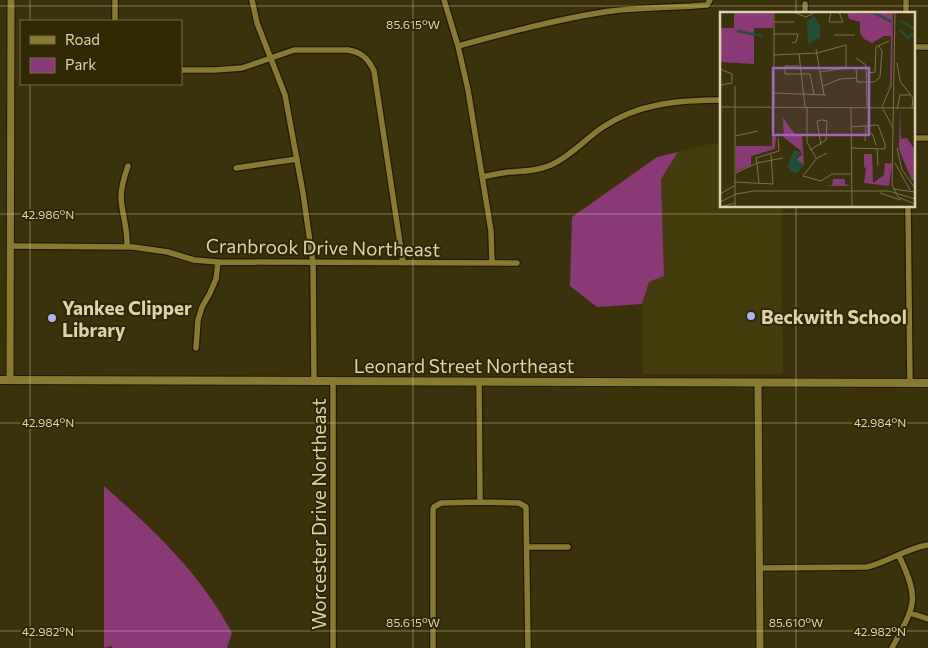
<svg xmlns="http://www.w3.org/2000/svg" width="928" height="648" font-family="Commissioner,sans-serif">
	<rect width="100%" height="100%" fill="#3a320a"/>
	<!-- built -->
	<path fill="#453c0d" d="M709 144 722 145V206H781L783 374H643L642 304 649 282 664 276 661 179 678 152Z"/>
	<!-- green -->
	<path fill="#893976" d="M678 152 661 179 664 276 649 282 642 304 597 307 570 286 572 217 657 157Z
		M104 486C153 529 201 574 232 633L227 648H113L111 646 104 648Z"/>
	<g fill="none" stroke-linecap="round" stroke-linejoin="round">
		<defs>
			<path id="minor" d="M252 0 257 23 285 95 303 193 313 263 314 381
				M444 0 458 46 468 90 491 231 492 263
				M906 0V14
				M805 4V14
				M115 21V0
				M458 46C506 33 554 20 604 12 638 7 672 8 707 5L710 0
				M914 47H928
				M181 70H214L242 68 294 50H348C361 52 368 58 374 71L403 263
				M914 138H928
				M236 168 297 159
				M482 177C491 175 500 173 509 172 524 171 537 171 551 165 571 156 585 139 603 127 639 103 680 100 722 100
				M908 206 910 383
				M10 246 133 247 168 252 194 260 218 262 517 263
				M127 246C128 230 122 214 121 198 121 187 124 177 128 166
				M196 348 198 320 202 307 210 293 216 279 218 262
				M333 381V648
				M479 381 480 502
				M527 547H568
				M760 568 867 567C888 562 907 548 928 545
				M910 613 928 619
				M433 648V509L434 507 441 503 480 502 519 503 526 507 528 648
				M892 648C914 606 921 601 899 556"/>
			<path id="tertiary" d="M10 380 11 0
				M758 383 760 648"/>
			<path id="secondary" d="M0 380 928 383"/>
		</defs>
		<!-- minor casing -->
		<use href="#minor" stroke="#1f1a04" stroke-width="8"/>
		<!-- tertiary casing -->
		<use href="#tertiary" stroke="#1f1a04" stroke-width="9"/>
		<!-- secondary casing -->
		<use href="#secondary" stroke="#1f1a04" stroke-width="10"/>
		<!-- minor -->
		<use href="#minor" stroke="#8a7a30" stroke-width="5.5"/>
		<!-- tertiary -->
		<use href="#tertiary" stroke="#8a7a30" stroke-width="7"/>
		<!-- secondary -->
		<use href="#secondary" stroke="#8a7a30" stroke-width="8"/>
	</g>
	<!-- ticks -->
	<path fill="none" stroke="#dbd3b0" stroke-width="1" stroke-opacity="0.45" d="M30 0V21M413 0V648M796 0V14M0 6H928M30 84V648M796 206V648M0 214H928M0 423H928M0 631H928"/>
	<!-- markers -->
	<g fill="#a7b1fc" stroke="#302800" stroke-width="2">
		<circle cx="751" cy="316" r="5"/>
		<circle cx="52" cy="318" r="5"/>
	</g>
	<g text-anchor="middle" dominant-baseline="central" stroke-width="4" stroke-linejoin="round" paint-order="stroke">
		<!-- street labels -->
		<g font-size="19" fill="#dbd3b0" stroke="#302800">
			<text transform="translate(323 247) rotate(1)">Cranbrook Drive Northeast</text>
			<text x="464" y="365">Leonard Street Northeast</text>
			<text transform="translate(318 514) rotate(-90)">Worcester Drive Northeast</text>
		</g>
		<!-- poi labels -->
		<g font-size="19" font-weight="bold" fill="#dbd3b0" stroke="#302800" text-anchor="start">
			<text x="62" y="307">Yankee Clipper<tspan x="62" dy="22">Library</tspan></text>
			<text x="761" y="316">Beckwith School</text>
		</g>
	</g>
	<!-- overview -->
	<g transform="translate(720 12)">
		<rect width="195" height="195" fill="#3a320a"/>
		<path d="M14 0H53V16H34V52L0 50V16H14ZM127 0H173L172 69 166 80 170 71 171 24H164L152 31 144 27 140 21V10L129 7ZM180 97 181 127 187 126 195 138V165L192 169 179 137ZM63 106 76 124 82 123 84 153 76 148 82 142 80 138 64 126ZM52 123H56L55 137 31 144V153L16 160V134H52ZM144 142H152L153 171 164 163 165 151 172 152 169 174 144 171 146 156 144 155ZM113 167H125V172L131 174H105L112 173Z" fill="#893976"/>
		<path d="M94 4 100 14V25L88 32 87 9ZM74 138 81 140 76 147 84 153 77 161 70 159 68 154Z" fill="#215037"/>
		<path fill="none" stroke="#215037" stroke-width="2.5" d="M136 0 154 1 172 10M180 9 195 17M180 18 188 26 192 22 195 24M17 19 43 24"/>
		<path fill="none" stroke="#7a724c" stroke-width="1" d="M73 0 86 5 96 0M111 0 109 10H123L119 0M175 0 172 173 178 185 195 192M54 10H74M54 22H78L76 30 72 31M114 23H135M96 37 104 83M79 42 85 95M54 43 97 41 126 33V56L100 60M136 46 146 53 147 95M177 51 180 69 193 86 192 96M79 54H65V62H90L94 83M136 56 137 70H154L160 65 162 39 158 33M0 57 12 62V71L0 73M147 61 155 60 156 35 169 29M172 71 162 95 173 116M103 74 120 67 136 66M54 81 106 83M0 95 195 96M15 95V74M15 95V195M54 95V0M87 95V130L96 146M131 96 132 195M177 97 180 83H190M131 115 158 113 165 132V137L131 136M147 119 153 123 156 133M15 124 38 119M145 129 146 114M101 133 97 109 102 108M177 136 182 158 195 176M157 137 158 154M90 138 106 128 107 109 102 108M107 141 97 146 83 164 101 169 112 162H131M37 151 36 146 59 139 58 126M37 151 39 172M175 151 190 178M16 161 37 151 63 146M14 170 53 172 51 143M173 177 195 180M160 181 181 188M0 182 14 174M0 190 16 182 34 179H169L195 187M0 195 15 191M60 195H85"/>
		<path fill="#9d66ba" fill-opacity="0.15" stroke="#9d66ba" stroke-width="2.5" d="M53 56H149V123H53Z"/>
		<rect width="195" height="195" fill="none" stroke="#dbd3b0" stroke-width="2.5"/>
	</g>
	<g font-size="12" text-anchor="middle" fill="#dbd3b0" stroke="#302800" stroke-width="4" stroke-linejoin="round" paint-order="stroke">
		<text x="413" y="29">85.615°W</text>
		<text x="48" y="219">42.986°N</text>
		<text x="48" y="427">42.984°N</text>
		<text x="880" y="427">42.984°N</text>
		<text x="413" y="627">85.615°W</text>
		<text x="796" y="627">85.610°W</text>
		<text x="48" y="636">42.982°N</text>
		<text x="880" y="636">42.982°N</text>
	</g>
	<!-- legend -->
	<rect x="20" y="20" width="162" height="65" fill="#302800" stroke="#746c46"/>
	<rect x="30" y="36" width="25" height="8" fill="#8a7a30" stroke="#746c46"/>
	<text x="65" y="45" font-size="15" fill="#dbd3b0">Road</text>
	<rect x="30" y="58" width="25" height="15" fill="#893976" stroke="#746c46"/>
	<text x="65" y="70" font-size="15" fill="#dbd3b0">Park</text>
</svg>
